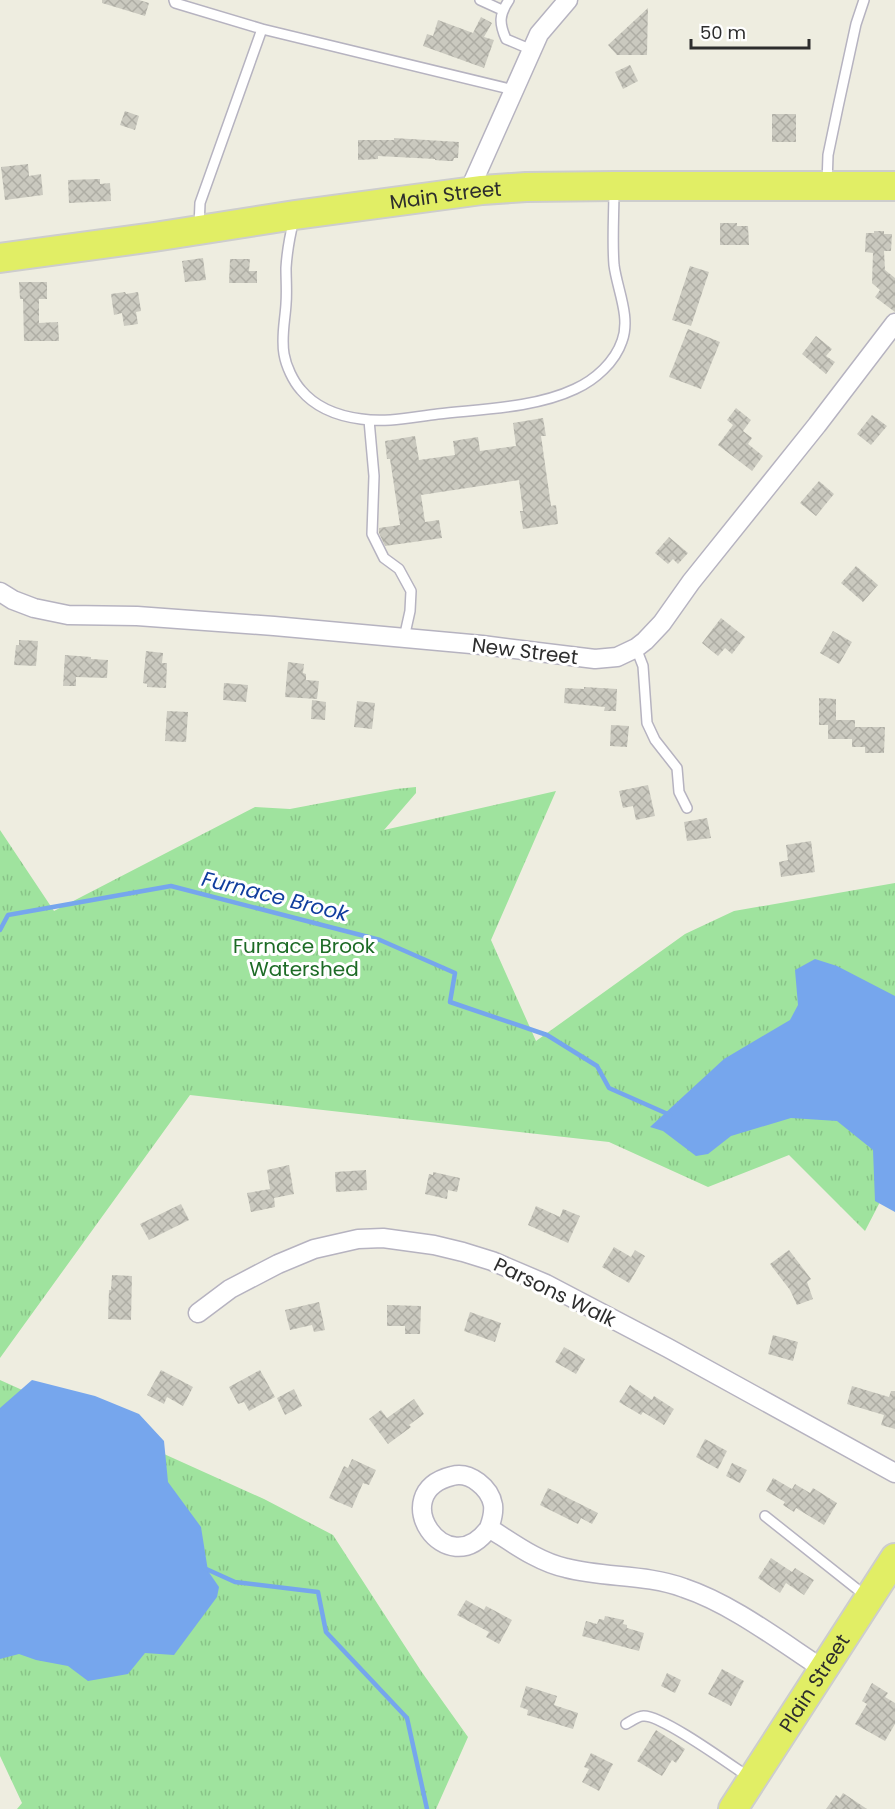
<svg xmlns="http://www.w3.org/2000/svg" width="895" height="1809" font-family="Poppins,sans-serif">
	<defs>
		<pattern id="park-tufts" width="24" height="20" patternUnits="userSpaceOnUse" patternTransform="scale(1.5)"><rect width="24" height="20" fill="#9fe39e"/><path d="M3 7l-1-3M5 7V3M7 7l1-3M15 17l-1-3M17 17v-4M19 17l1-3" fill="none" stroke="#89c388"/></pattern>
		<pattern id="building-cross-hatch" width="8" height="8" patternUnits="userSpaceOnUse" patternTransform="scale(1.5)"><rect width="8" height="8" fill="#cac9bf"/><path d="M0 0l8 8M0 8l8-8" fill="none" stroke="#aeada4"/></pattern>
	</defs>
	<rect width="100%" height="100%" fill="#eeede0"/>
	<!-- park -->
	<path fill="url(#park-tufts)" d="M416 787V793L384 830 556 791 491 940 536 1041 685 934 734 911 895 883V1211L880 1202 865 1231 789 1155 708 1187 609 1142 190 1095 0 1358V830L54 911 255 807 290 809 396 789Z
		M0 1380 264 1499 333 1535 421 1671 468 1737 436 1809H17L22 1803 0 1756Z"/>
	<!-- water -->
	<path fill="#76a6ed" d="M815 959 837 966 895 996V1212L875 1201 873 1150 837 1121 791 1118 731 1136 708 1154 696 1156 663 1131 650 1127 724 1059 790 1020 798 1005 795 970Z
		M32 1380 95 1396 139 1414 164 1441 168 1482 201 1527 208 1571 219 1587 217 1597 174 1655 145 1653 128 1674 88 1681 68 1666 36 1660 19 1654 0 1659V1408Z"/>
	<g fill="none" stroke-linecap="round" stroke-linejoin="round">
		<!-- stream -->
		<path stroke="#76a6ed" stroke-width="4.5" d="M0 930 8 915 171 886 380 940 455 973 450 1002 547 1035 597 1066 609 1088 670 1115
			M204 1568 235 1582 318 1592 326 1632 407 1718 427 1809"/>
	</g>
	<!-- building -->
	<path fill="url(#building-cross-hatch)" d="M102 0H139L149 3 145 16 102 3Z
		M648 8 647 55H617L608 45Z
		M481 17 492 23 484 37 494 40 484 68 423 46 427 34 433 36 438 20 473 33Z
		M630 65 638 81 623 89 615 72Z
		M125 111 139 116 135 130 120 125Z
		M772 114H796V142H772Z
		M394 138 459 142 458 158H454L453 161H447L435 160V159L378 156V159L358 160V140H394Z
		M28 164 29 176 41 174 43 195 5 200 1 167Z
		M100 179V184L110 183 111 201 69 203 68 180Z
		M720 223H737V226H748L749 245H720Z
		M874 231H884V234H892L891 251H884L885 270 895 278V312L875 297 880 290 872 283 873 253 865 252 866 233H874Z
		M203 258 206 280 185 282 182 261Z
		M230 259H250L249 271H257V283H229Z
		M690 266 709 272 691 326 672 320Z
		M19 282H47V299H39V323L58 322 59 341H24L23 299H20Z
		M125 292 126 294 138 292 141 311 136 312 138 324 124 326 122 313 114 315 111 294Z
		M688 329 720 342 701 389 669 377Z
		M816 336 832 349 826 356 835 362 826 374 802 354Z
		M736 408 751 420 743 431 752 438 748 444 763 456 752 471 718 445 733 425 727 420Z
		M872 415 887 426 871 445 857 434Z
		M543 418 546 436H541L551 506 556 505 558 524 523 529 520 511H523L519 480 421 495 425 522 439 520 442 538 385 546 379 533V528L400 525 390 459H387L385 441 415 436 419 460 455 455 453 441 478 437 480 451 516 446 513 423Z
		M819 481 834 494 816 516 800 503Z
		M669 537 688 553 678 564 673 559 668 564 655 553Z
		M856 566 878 585 863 602 841 583Z
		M721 618 745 637 732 654 725 648 718 656 702 643Z
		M833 631 852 642 839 664 820 653Z
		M19 640 38 641 36 666 14 665 16 645H19Z
		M146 651 163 653 162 663H167L166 688 147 687V684L143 683Z
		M65 655 91 657V659L108 660 107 678 76 677V686H63Z
		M288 662 304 664 303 673 306 674V680L319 681 317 699 285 697Z
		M224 683 248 685 246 702 223 700Z
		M584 687 617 689 616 711H604L605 707 564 703 565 688 584 689Z
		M819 698 836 699V720H855V727H885L884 753H865V747H852V739H828V725H819Z
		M312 700 326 702 325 720 311 719Z
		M357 701 375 703 372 729 354 727Z
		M167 711 188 712 186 742 165 741Z
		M611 725 629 726 627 747 610 746Z
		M648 785 655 816 636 820 633 806 623 808 619 791Z
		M707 818 711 838 687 841 684 822Z
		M811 841 815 872 781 877 779 862 788 860 786 845Z
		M289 1165 294 1194 274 1198 275 1207 251 1212 247 1193 270 1189 267 1170Z
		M366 1170 367 1190 336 1192 335 1172Z
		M433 1172 460 1178 457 1192 448 1190 447 1199 425 1194 429 1174 433 1175Z
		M181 1204 189 1220 149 1240 140 1224Z
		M536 1206 560 1217 563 1209 580 1216 568 1243 528 1225Z
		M614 1247 631 1257 635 1250 645 1256 629 1283 602 1267Z
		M789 1250 811 1279 807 1282 813 1299 797 1305 790 1290 770 1264Z
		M112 1275 132 1276 131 1320 108 1319 109 1290H111Z
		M319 1302 325 1330 314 1332 312 1325 290 1330 285 1310Z
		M387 1305 421 1306 420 1334H405V1326H387Z
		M470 1312 501 1323 495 1342 464 1331Z
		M773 1335 798 1342 793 1361 768 1354Z
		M564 1347 585 1359 576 1374 555 1362Z
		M161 1370 193 1387 183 1406 167 1397 164 1404 147 1395Z
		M260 1370 275 1397 249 1411 244 1402 238 1404 229 1387Z
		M630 1385 652 1400 654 1396 674 1409 664 1425 643 1412 641 1415 619 1402Z
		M852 1386 889 1397 891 1391H895V1429L881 1425 884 1415 847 1404Z
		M294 1389 302 1406 285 1415 277 1398Z
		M414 1399 424 1414 409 1425 411 1427 388 1444 369 1419 381 1410 387 1418Z
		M705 1439 727 1451 718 1469 696 1457Z
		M352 1459 376 1470 369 1485 363 1483 352 1508 329 1498 344 1466 348 1468Z
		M732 1463 747 1470 740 1483 726 1476Z
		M773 1478 792 1489 795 1484 810 1493 813 1488 837 1503 824 1525 796 1508 794 1512 783 1505 785 1502 766 1491Z
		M548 1488 598 1513 592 1524 581 1518 578 1524 540 1505Z
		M771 1558 792 1572 795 1568 814 1580 804 1595 786 1583 780 1593 758 1578Z
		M466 1600 484 1610 486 1606 512 1620 499 1644 486 1637 489 1632 457 1615Z
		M605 1616 624 1620 623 1624 627 1625V1628L644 1633 639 1651 582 1636 586 1621 597 1624 599 1619 604 1620Z
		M722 1669 744 1681 731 1706 708 1694Z
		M667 1673 681 1680 675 1693 661 1686Z
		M872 1683 888 1693 885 1697 895 1703V1724L885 1741 855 1724 867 1704 862 1701Z
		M526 1686 557 1696 554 1705 578 1713 573 1729 527 1715 528 1710 520 1707Z
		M656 1730 685 1749 676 1763 672 1760 662 1776 637 1761Z
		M591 1753 613 1764 599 1791 582 1782 589 1769 584 1767Z
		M843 1793 867 1809H826L836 1795 840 1798Z"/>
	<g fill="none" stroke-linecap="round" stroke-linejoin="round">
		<defs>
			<path id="lane" d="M174 0 175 3 262 29 200 203 199 227
				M480 0 502 10
				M509 0C499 15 499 23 506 39L532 50
				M262 29 514 90
				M827 184 828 155 838 107 856 24 864 0
				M294 219C290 235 287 251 286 268 286 280 287 292 286 304 285 321 281 337 284 354 286 366 293 381 301 390 316 408 338 416 361 419 387 423 412 417 438 414 481 409 535 408 575 389 595 380 615 362 622 341 631 317 617 289 614 265 612 240 614 214 614 188
				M369 420 374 476 372 534 384 558 399 569 411 591 410 611 404 638
				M636 648 643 666 647 723 655 740 677 768 679 792 687 808
				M765 1516 867 1597
				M626 1724C630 1722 638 1716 643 1716 661 1714 732 1766 750 1778"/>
			<path id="street" d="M469 191 539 34 568 0
				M0 592 13 600 34 608 68 615 137 616 274 626 482 645 595 659 617 657 636 648 645 641 662 623 691 582 817 425 895 323
				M198 1313 230 1289 278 1264 314 1249 358 1239 383 1238 434 1245 463 1252 492 1261 546 1284 668 1348 895 1473
				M489 1528C447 1586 384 1493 452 1476 470 1471 490 1488 493 1505 494 1513 492 1520 489 1528 513 1543 538 1562 566 1568 605 1578 646 1574 684 1588 732 1604 780 1641 823 1669"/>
			<g id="primary">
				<path id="s1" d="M0 258 154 237 295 215 482 190 526 187 614 186H895"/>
				<path id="s2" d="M733 1809 895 1558"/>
			</g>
		</defs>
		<!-- lane casing -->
		<use href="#lane" stroke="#b6b3c0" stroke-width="12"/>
		<!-- street casing -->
		<use href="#street" stroke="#b6b3c0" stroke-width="21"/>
		<!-- primary casing -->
		<use href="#primary" stroke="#cdcdcd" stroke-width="32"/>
		<!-- lane -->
		<use href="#lane" stroke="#fff" stroke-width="9"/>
		<!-- street -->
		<use href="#street" stroke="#fff" stroke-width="18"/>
		<!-- primary -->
		<use href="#primary" stroke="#e1ee65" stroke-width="28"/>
	</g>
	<g text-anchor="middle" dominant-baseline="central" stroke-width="6" stroke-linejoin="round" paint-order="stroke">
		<!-- street labels -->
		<g font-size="20" fill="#2d2d2d" stroke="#fff">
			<text stroke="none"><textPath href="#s1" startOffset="450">Main Street</textPath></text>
			<text transform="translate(525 651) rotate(7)">New Street</text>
			<text transform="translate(555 1292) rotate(26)">Parsons Walk</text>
			<text stroke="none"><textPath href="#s2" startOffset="150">Plain Street</textPath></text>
		</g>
		<!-- park labels -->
		<g font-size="20" fill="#1d6b26" stroke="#fff">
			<text x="304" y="946">Furnace Brook<tspan x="304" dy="23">Watershed</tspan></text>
		</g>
		<!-- water labels -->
		<g font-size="21" font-style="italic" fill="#103e9e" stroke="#fff">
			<text transform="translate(275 896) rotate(14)">Furnace Brook</text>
		</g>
	</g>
	<!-- scale -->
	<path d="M691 39v9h118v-9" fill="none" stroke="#2d2d2d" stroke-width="3"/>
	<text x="700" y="39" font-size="18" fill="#2d2d2d" stroke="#ffffff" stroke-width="4.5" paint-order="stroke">50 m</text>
</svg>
